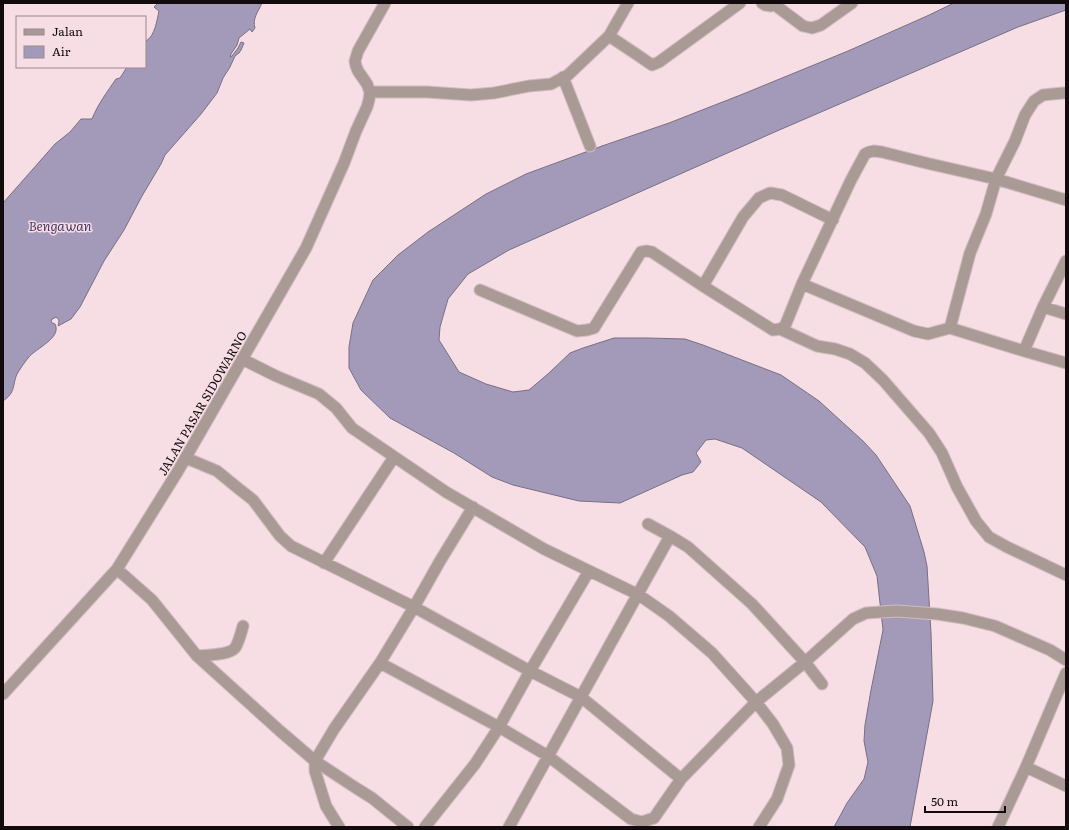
<svg xmlns="http://www.w3.org/2000/svg" width="1069" height="830" font-family="Literata,serif">
	<rect width="100%" height="100%" fill="#f7dde4"/>
	<!-- water -->
	<path fill="#a39ab9" stroke="#786f85" d="M158 3H262C258 12 252 19 255 28L252 32 250 29 239 38 237 45 231 54 230 57 232 56 238 48 241 42 244 43 241 50 239 53 235 56 230 67 223 78 217 93 201 114 165 155 161 164 142 196 124 230 104 261 80 307 71 319 58 326C59 321 60 320 56 317L51 320 52 323 55 324C62 338 36 348 28 358 24 363 20 369 17 374 12 386 16 392 3 401V203L55 144 70 132 81 119H92C98 104 107 92 116 79L120 78 127 67H145V41H146C155 36 157 20 159 11L154 7Z
		M954 3H1066V10L1018 27 777 131 509 250 468 274 448 299 440 327 439 340 459 372 486 384 513 392 529 390 549 373 570 353 583 348 614 338H648L685 339 703 345 781 375 819 401 863 441 876 455 910 506 924 552 927 566 931 633 933 701 910 827H834L847 803 864 779 868 762 864 741 865 725 871 690 883 630 877 576 865 547 821 502 742 448 715 439 706 440 696 453 701 462 693 472 682 475 620 503 579 501 513 485 492 477 454 453 390 418 361 390 349 368V347L353 323 373 280 398 255 428 232 486 194 526 174 602 146 669 123 743 94 848 51 927 16Z"/>
	<g fill="none" stroke-linecap="round" stroke-linejoin="round">
		<defs>
			<path id="minor" d="M762 3 765 5 771 6 776 3
				M775 5 803 26 812 28 821 25 852 3
				M609 36 636 54 652 65 659 62 740 3
				M563 77 590 146
				M370 92H427L471 95 494 93 529 86 551 84 568 75 609 36 628 3
				M802 284 914 331 928 334 950 328 1024 351 1066 363
				M703 286 743 217 759 198 770 193 782 195 833 220
				M480 290 577 331 587 330 594 328 641 252 647 251 652 252 703 286 773 330 780 329 785 326 802 284 851 180 865 154 869 152 874 151 882 152 926 163 996 179 1066 200
				M1043 307 1066 314
				M950 328 970 253 986 214 996 179 1015 141 1025 115 1034 101 1043 95 1063 93H1066
				M780 329 817 346 835 349 850 354 865 363 883 380 929 433 942 453 957 487 976 521 989 537 1007 547 1066 575
				M1024 351 1043 307 1066 261
				M242 359 276 376 319 394 336 408 352 428 446 492 544 549 639 595 669 616 712 653 756 702 773 724 787 748 789 765 777 799 759 827
				M186 458 217 471 239 489 253 500 280 536 291 546 414 607 530 671 581 697 681 779
				M648 524 670 536 688 547 752 604 805 662 822 684
				M324 563 394 457
				M117 569 152 600 197 656 280 731 315 761 356 788 372 798 408 827
				M197 656C207 655 229 655 235 648 239 642 241 633 243 626
				M380 663 499 727 548 756 631 819 642 822 654 818 681 779 756 702 805 662 853 619 866 613 897 611 937 614 963 618 995 626 1050 650 1066 660
				M3 694 117 569 178 471 306 248 344 163 356 131 367 107 369 100 370 92 367 84 358 71 356 66 355 61 358 51 385 3
				M1026 767 1066 786
				M339 827 326 806 315 771V761L334 729 380 663 414 607 440 561 473 507
				M425 827 475 764 499 727 530 671 589 571
				M509 827 670 536
				M998 827 1026 767 1066 673"/>
		</defs>
		<!-- minor casing -->
		<use href="#minor" stroke="#d2bbc2" stroke-width="13"/>
		<!-- minor -->
		<use href="#minor" stroke="#aa9a96" stroke-width="11"/>
	</g>
	<g text-anchor="middle" dominant-baseline="central" stroke-width="3" stroke-linejoin="round" paint-order="stroke">
		<!-- street labels -->
		<g font-size="12" fill="#120a0d" stroke="#f7dde4">
			<text transform="translate(202 403) rotate(-60)">JALAN PASAR SIDOWARNO</text>
		</g>
		<!-- water labels -->
		<g font-size="13" font-style="italic" fill="#4a3a67" stroke="#f7dde4">
			<text x="60" y="225">Bengawan</text>
		</g>
	</g>
	<!-- border -->
	<rect width="1069" height="830" fill="none" stroke="#120a0d" stroke-width="8"/>
	<!-- legend -->
	<rect x="16" y="16" width="130" height="52" fill="#f7dde4" stroke="#9b898e"/>
	<rect x="24" y="29" width="20" height="6" fill="#aa9a96" stroke="#9b898e"/>
	<text x="52" y="36" font-size="12" fill="#120a0d">Jalan</text>
	<rect x="24" y="46" width="20" height="12" fill="#a39ab9" stroke="#9b898e"/>
	<text x="52" y="56" font-size="12" fill="#120a0d">Air</text>
	<!-- scale -->
	<path d="M925 806v6h80v-6" fill="none" stroke="#120a0d" stroke-width="2"/>
	<text x="931" y="806" font-size="12" fill="#120a0d" stroke="#f7dde4" stroke-width="3" paint-order="stroke">50 m</text>
</svg>
